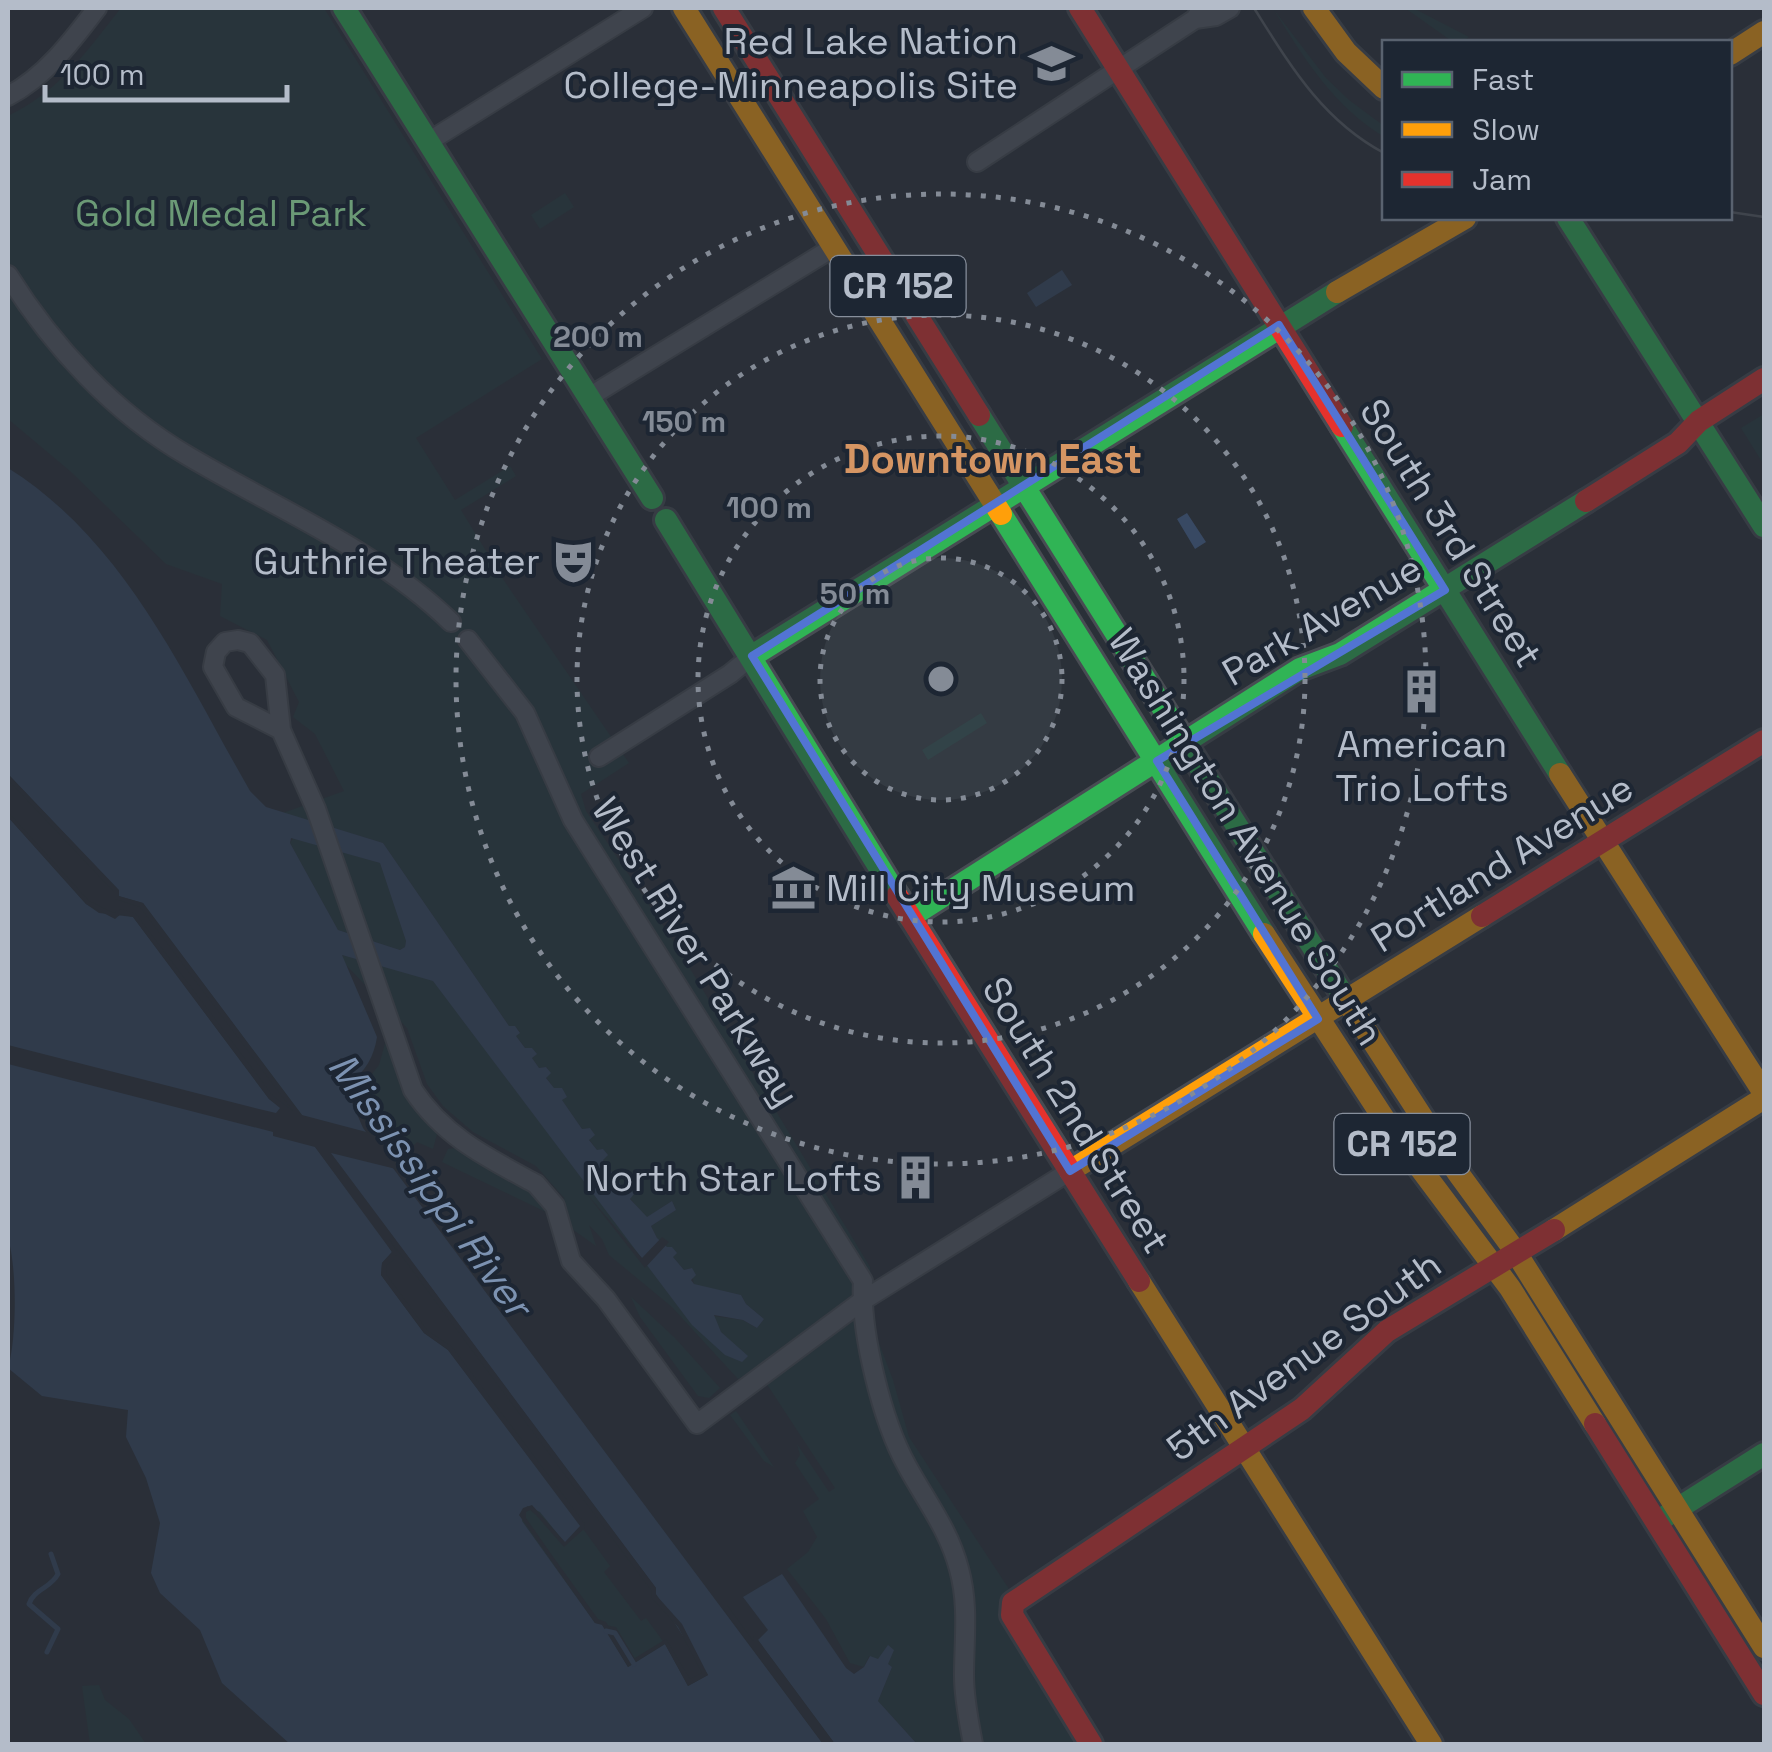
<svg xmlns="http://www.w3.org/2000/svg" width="1772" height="1752" font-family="'Space Grotesk',sans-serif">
	<rect width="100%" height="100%" fill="#2a3038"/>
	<!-- green -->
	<path fill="#273a3e" d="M121 8H324L542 359 416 438 455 500 510 466 516 476 461 510 505 582 629 763 581 794 586 811 674 942 870 1267 874 1330 893 1380 909 1437 1009 1589 1003 1599V1622L1079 1744H917L878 1701 892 1667 869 1656 864 1667 850 1663 826 1619 787 1569 808 1552 817 1537 803 1511 819 1499 795 1463 800 1455 797 1444 829 1492 835 1488 757 1369 738 1379 672 1307 609 1255 602 1239 589 1225 596 1246 572 1229 562 1198 565 1199 536 1166 473 1132 443 1106 427 1084 407 1028 343 962 342 955 433 980 648 1264 734 1347 721 1332 713 1316 743 1320 757 1328 764 1319 746 1304 741 1295 694 1285 691 1268 684 1270 657 1238 651 1226 676 1210 672 1201 646 1218 643 1216 603 1159 607 1156 597 1150 589 1139 594 1135 590 1128 582 1129 546 1077 550 1073 547 1067 539 1068 532 1058 536 1054 526 1049 516 1036 520 1032 515 1026H509L383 843 283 813 344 791 315 734 293 717 299 702 267 640 220 616 222 584 166 564 70 471 8 419V116C61 90 85 53 121 8Z
		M1405 8H1413L1469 37 1461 42H1453Z
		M1274 10 1326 78 1349 100 1384 126V137C1333 105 1305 60 1274 10Z
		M565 193 574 207 540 229 531 215Z
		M1764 414V465L1741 428Z
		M981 713 987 723 928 760 922 750Z
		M294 837 380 863 406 941 405 947 400 950 338 930 290 843Z
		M386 1040 404 1090 437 1134 433 1149 417 1142 414 1145C371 1134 372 1138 354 1097L379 1065Z
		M455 1148C482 1167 538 1180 550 1214L442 1162 448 1149Z
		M631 1297 675 1338 720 1388 709 1398 698 1396 640 1317Z
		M736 1411 774 1467 764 1461 730 1415Z
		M527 1506 581 1526 610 1566 604 1572 641 1621 646 1618 665 1644 637 1662 616 1627 595 1623 522 1521Z
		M99 1685 105 1700 129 1719 146 1744H90L82 1686Z"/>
	<!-- water -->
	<path fill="#384963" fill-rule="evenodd" d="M1062 270 1072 285 1036 307 1027 293Z
		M8 468C125 541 184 676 250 791L266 807 383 843 509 1026H515L520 1033 516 1036 525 1048H532L537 1054 532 1058 539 1068 546 1067 551 1073 546 1078 554 1088H562L567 1097 562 1100 582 1129 590 1128 595 1135 589 1140 597 1150 603 1149 608 1155 603 1160 624 1189H631L634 1194 630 1199 647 1217 672 1201 676 1210 651 1226 657 1238 667 1247H672L677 1253 673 1257 684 1270 692 1268 696 1275 691 1280 694 1284 741 1295 746 1304 764 1319 757 1328 743 1320 714 1315 721 1332 748 1356 742 1362 725 1355 692 1325 433 981 342 955 377 1037C374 1057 365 1072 349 1083L341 1065 346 1063 345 1059 341 1058 335 1063 363 1128 823 1744H290L222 1683 200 1630 160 1593 151 1573 160 1523 146 1478 126 1437 128 1410 42 1396 8 1368C17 1337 17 1268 8 1238V817L86 904 99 913 133 917 269 1099 292 1116 384 1239 392 1252 382 1263 381 1275 424 1333 448 1350 581 1526 565 1543 540 1512 527 1506 522 1521 595 1623 602 1624 628 1667 665 1644 688 1686 708 1675 656 1594V1588L143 903 118 896V890L8 774ZM291 838 380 863 406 941 405 947 400 950 338 930 290 843Z
		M1187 513 1206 542 1195 549 1177 519Z
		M782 1574 846 1668 854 1674 864 1667 870 1656 878 1659 888 1645 894 1650 888 1664 892 1667 878 1701 917 1744H835L758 1640 768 1630 743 1597Z"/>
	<!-- pier -->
	<path fill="#2a3038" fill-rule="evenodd" d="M8 774 119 890V896L143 903 302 1115 374 1134 400 1170 331 1153 656 1588V1595L682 1624 708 1675 688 1686 665 1644 628 1667 602 1625 595 1623 519 1515 523 1508 532 1505 565 1542 580 1526 448 1350 424 1333 381 1275 382 1263 392 1252 315 1147 273 1136V1132L8 1064V1045L259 1109 276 1113 280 1108 269 1099 133 917 121 914 115 919 86 904 8 817V812L89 901 114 913 121 909 136 914 273 1096 293 1111 140 907 115 899 114 892 8 780ZM389 1239 651 1590 652 1598 678 1627 702 1673 690 1679 666 1639 630 1661 606 1622 598 1619 554 1558 526 1518V1512L530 1510 536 1515 564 1547 584 1529 585 1524 452 1347 427 1330 386 1274 387 1265 395 1259 397 1252Z
		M586 1193 642 1258 662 1237 669 1242 645 1268Z
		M727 1605 753 1641 754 1636 758 1640 835 1744 827 1742 828 1744H823L723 1609Z"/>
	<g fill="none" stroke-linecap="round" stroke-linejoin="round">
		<!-- stream -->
		<path stroke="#384963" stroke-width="5" d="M606 1631 615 1633 634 1664
			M47 1652 58 1629 29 1604C34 1589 51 1588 58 1574L51 1554"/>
		<defs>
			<path id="street" d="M1195 19 1216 16 1230 8
				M8 96C45 77 72 41 97 8
				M428 142 643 8
				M977 162 1195 19 1202 8
				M8 275C53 347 114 413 188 456 277 509 377 550 451 622
				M589 397 834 247
				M468 640 525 713 573 820 863 1281C860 1332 882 1421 907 1466 926 1501 949 1530 959 1569 969 1605 964 1639 964 1676 964 1699 969 1722 973 1744
				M281 730 236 707 213 667 216 652 225 642 238 640 250 643 275 675 281 730 316 809 413 1090C444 1137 488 1158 536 1184L555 1206 571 1261 606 1299 697 1424 862 1301 1070 1171
				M599 757 730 674 752 656"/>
			<path id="fast" d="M344 8 652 498
				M1568 218 1764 526
				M979 415 1343 995
				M1342 426 1560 774
				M1001 514 1264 934
				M666 520 897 896
				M752 656 1337 292
				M910 917 1300 669 1340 654 1586 501
				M1666 1516 1764 1454"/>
			<path id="slow" d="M684 8 1001 514
				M1314 8 1346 52 1384 88
				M1730 54 1764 32
				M1337 292 1465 218
				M1560 774 1764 1093
				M1264 934 1388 1125 1510 1288 1595 1424
				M1343 995 1458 1173 1515 1251 1764 1647
				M1070 1171 1482 916
				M1554 1230 1764 1098
				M1139 1281 1431 1744"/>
			<path id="jam" d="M724 8 979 415
				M1080 8 1342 426
				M1586 501 1678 443 1699 421 1764 379
				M897 896 1139 1281
				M1482 916 1764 741
				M1595 1424 1764 1694
				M1091 1744 1012 1615 1013 1603 1302 1409 1387 1331 1554 1230"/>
		</defs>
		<!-- street casing -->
		<use href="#street" stroke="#484c53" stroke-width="22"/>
		<!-- fast casing -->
		<use href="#fast" stroke="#484c53" stroke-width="28"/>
		<!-- slow casing -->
		<use href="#slow" stroke="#484c53" stroke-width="28"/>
		<!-- jam casing -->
		<use href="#jam" stroke="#484c53" stroke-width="28"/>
		<!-- street -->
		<use href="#street" stroke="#5a5e66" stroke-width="18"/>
		<!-- fast -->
		<use href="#fast" stroke="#30b455" stroke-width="22"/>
		<!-- slow -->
		<use href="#slow" stroke="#ff9f0a" stroke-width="22"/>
		<!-- jam -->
		<use href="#jam" stroke="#e5322d" stroke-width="22"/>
		<!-- tram -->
		<path stroke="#595d64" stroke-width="2.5" d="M1254 8C1290 65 1322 120 1384 153
			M1730 212 1764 217"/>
	</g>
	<!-- marked area -->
	<path d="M0 0H1772V1752H0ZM1279 325 1445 590 1157 761 1318 1019 1070 1171 752 656Z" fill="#2a3038" fill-opacity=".55" fill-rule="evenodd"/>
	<path fill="none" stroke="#5274d3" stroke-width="8" stroke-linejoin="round" d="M1279 325 1445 590 1157 761 1318 1019 1070 1171 752 656Z"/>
	<!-- distance rings -->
	<circle cx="941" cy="679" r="121" fill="#848b96" fill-opacity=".12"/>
	<g fill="none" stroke="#848b96" stroke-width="5" stroke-dasharray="5 10">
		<circle cx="941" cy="679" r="121"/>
		<circle cx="941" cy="679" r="243"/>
		<circle cx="941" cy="679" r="364"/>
		<circle cx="941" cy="679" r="485"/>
	</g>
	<!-- icons -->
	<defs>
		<symbol id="university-bare" viewBox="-9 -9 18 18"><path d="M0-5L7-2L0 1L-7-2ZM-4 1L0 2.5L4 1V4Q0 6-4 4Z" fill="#848b96" stroke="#1d2633" stroke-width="2.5" paint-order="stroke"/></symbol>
		<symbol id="theatre-bare" viewBox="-9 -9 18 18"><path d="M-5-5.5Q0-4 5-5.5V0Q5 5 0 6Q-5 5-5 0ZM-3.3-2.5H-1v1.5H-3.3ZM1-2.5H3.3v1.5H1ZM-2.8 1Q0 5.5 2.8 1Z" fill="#848b96" stroke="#1d2633" stroke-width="2.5" paint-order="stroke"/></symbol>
		<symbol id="building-bare" viewBox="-9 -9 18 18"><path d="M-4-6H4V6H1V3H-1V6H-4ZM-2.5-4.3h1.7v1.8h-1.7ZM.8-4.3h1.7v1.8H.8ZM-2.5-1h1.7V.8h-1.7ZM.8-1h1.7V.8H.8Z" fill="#848b96" stroke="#1d2633" stroke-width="2.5" paint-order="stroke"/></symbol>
		<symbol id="museum-bare" viewBox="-9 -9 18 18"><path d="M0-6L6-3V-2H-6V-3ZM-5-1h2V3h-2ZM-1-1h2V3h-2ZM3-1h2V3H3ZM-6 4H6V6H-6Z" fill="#848b96" stroke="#1d2633" stroke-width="2.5" paint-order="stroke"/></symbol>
	</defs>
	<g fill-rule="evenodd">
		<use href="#university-bare" x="1020" y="32" width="63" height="63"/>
		<use href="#theatre-bare" x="542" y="530" width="63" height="63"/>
		<use href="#building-bare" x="1390" y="660" width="63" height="63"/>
		<use href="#museum-bare" x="762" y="856" width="63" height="63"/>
		<use href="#building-bare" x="884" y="1146" width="63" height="63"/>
	</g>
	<g text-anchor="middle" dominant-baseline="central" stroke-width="8" stroke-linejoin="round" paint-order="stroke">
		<!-- shield labels -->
		<g fill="#1d2633" stroke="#878f9c" stroke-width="2.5">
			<rect x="830.5" y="256" width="135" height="60" rx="8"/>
			<rect x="1334.5" y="1114" width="135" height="60" rx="8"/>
		</g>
		<g font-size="35" font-weight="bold" fill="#b4bcc9">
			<text x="898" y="286">CR 152</text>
			<text x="1402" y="1144">CR 152</text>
		</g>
		<!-- poi labels -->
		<g font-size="38" fill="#b4bcc9" stroke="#1d2633" text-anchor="end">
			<text x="1018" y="41">Red Lake Nation<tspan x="1018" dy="44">College-Minneapolis Site</tspan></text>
			<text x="540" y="561">Guthrie Theater</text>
			<text x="1422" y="744" text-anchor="middle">American<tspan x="1422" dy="44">Trio Lofts</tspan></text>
			<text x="826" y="888" text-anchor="start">Mill City Museum</text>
			<text x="882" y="1178">North Star Lofts</text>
		</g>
		<!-- park labels -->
		<g font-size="38" fill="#6b9a76" stroke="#1d2633">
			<text x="221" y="213">Gold Medal Park</text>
		</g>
		<!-- street labels -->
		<g font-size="38" fill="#b4bcc9" stroke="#1d2633">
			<text transform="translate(1451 533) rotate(58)">South 3rd Street</text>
			<text transform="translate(1322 620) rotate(-30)">Park Avenue</text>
			<text transform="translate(1246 837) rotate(58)">Washington Avenue South</text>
			<text transform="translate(1502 863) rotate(-32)">Portland Avenue</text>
			<text transform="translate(696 952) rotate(58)">West River Parkway</text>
			<text transform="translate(1076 1115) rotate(58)">South 2nd Street</text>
			<text transform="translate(1304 1356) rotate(-36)">5th Avenue South</text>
		</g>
		<!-- neighbourhood labels -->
		<g font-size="40" font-weight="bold" fill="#d59563" stroke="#1d2633">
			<text x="993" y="459">Downtown East</text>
		</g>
		<!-- water labels -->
		<g font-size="40" font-style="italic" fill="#7c92b1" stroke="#1d2633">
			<text transform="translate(430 1185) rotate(54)">Mississippi River</text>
		</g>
	</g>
	<circle cx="941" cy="679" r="15" fill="#848b96" stroke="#1d2633" stroke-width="5"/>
	<g font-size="30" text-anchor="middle" font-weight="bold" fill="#848b96" stroke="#1d2633" stroke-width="8" stroke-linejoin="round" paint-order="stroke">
		<text x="598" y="347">200 m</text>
		<text x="684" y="432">150 m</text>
		<text x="769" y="518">100 m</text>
		<text x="855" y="604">50 m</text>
	</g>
	<!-- border -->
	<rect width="1772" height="1752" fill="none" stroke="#b4bcc9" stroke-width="20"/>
	<!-- legend -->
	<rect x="1382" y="40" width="350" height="180" fill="#1d2633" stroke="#59626f" stroke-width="2.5"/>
	<rect x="1402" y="72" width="50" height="15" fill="#30b455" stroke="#59626f" stroke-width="2.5"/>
	<text x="1472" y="90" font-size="30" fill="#b4bcc9">Fast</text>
	<rect x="1402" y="122" width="50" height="15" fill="#ff9f0a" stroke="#59626f" stroke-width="2.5"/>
	<text x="1472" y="140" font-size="30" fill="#b4bcc9">Slow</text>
	<rect x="1402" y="172" width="50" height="15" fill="#e5322d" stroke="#59626f" stroke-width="2.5"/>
	<text x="1472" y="190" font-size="30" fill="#b4bcc9">Jam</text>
	<!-- scale -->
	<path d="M45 85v15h242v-15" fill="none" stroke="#b4bcc9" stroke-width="5"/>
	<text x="60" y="85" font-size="30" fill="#b4bcc9" stroke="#1d2633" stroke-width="8" paint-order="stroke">100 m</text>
</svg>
